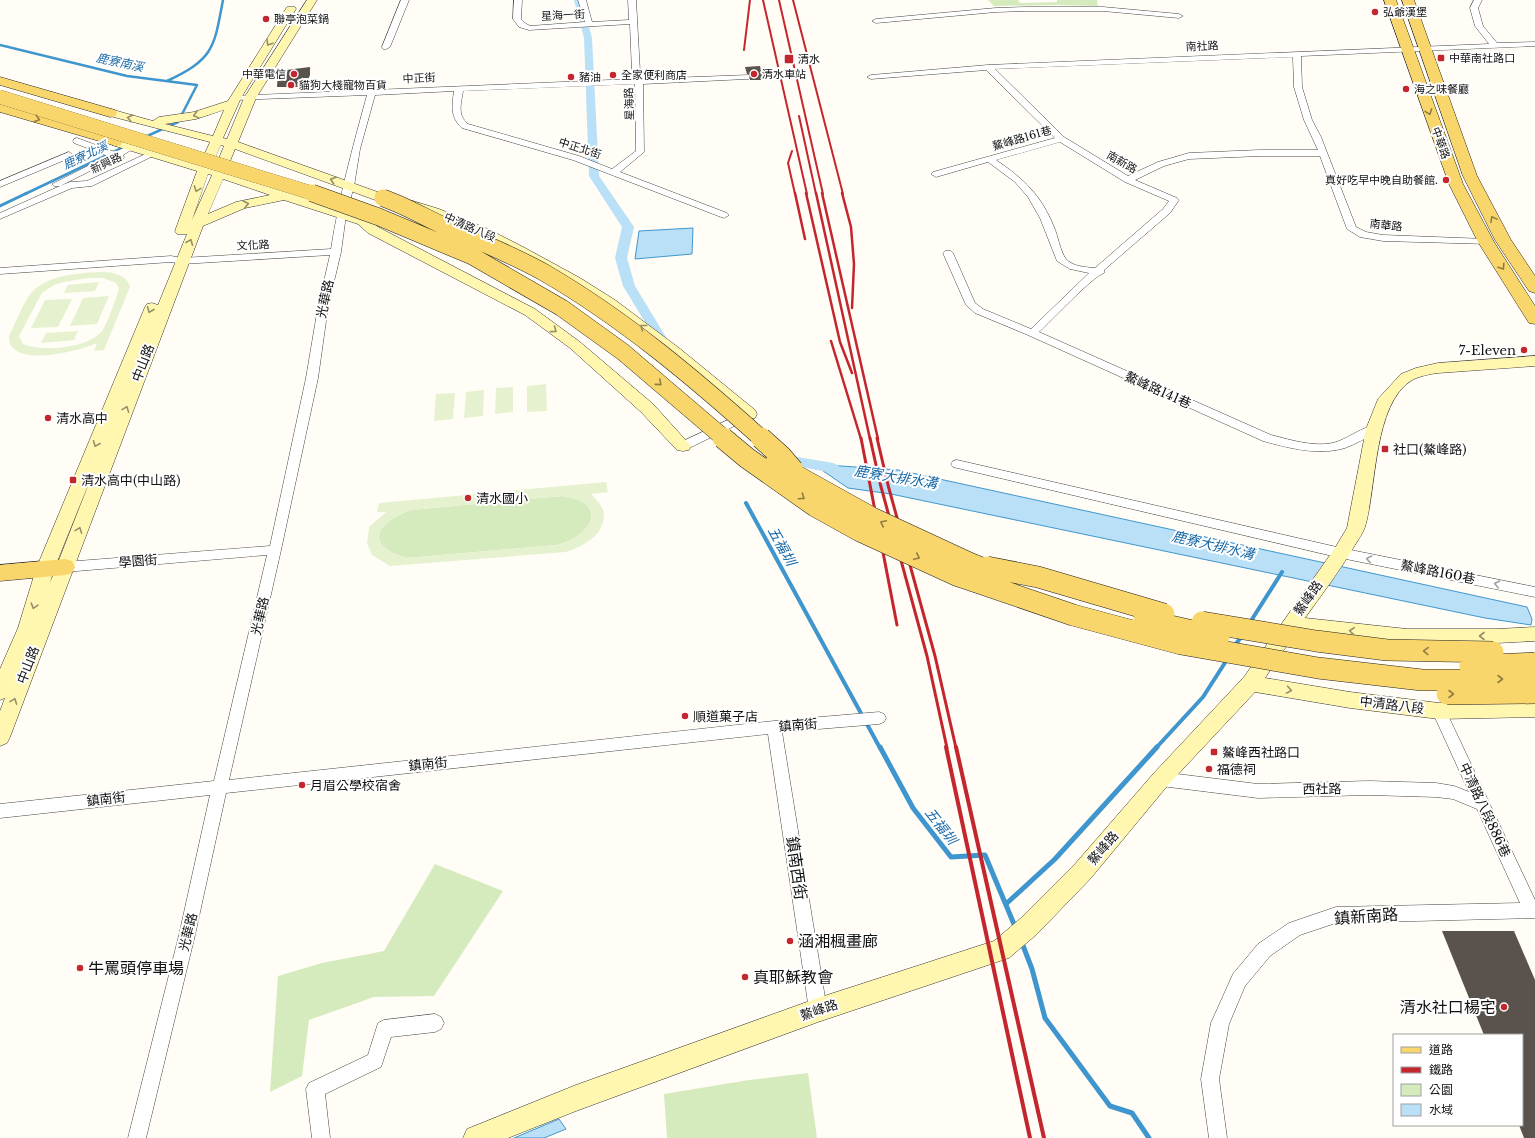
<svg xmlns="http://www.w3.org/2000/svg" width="1535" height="1138" font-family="'Libre Baskerville','Noto Sans TC',serif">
	<rect width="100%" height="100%" fill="#fffdf5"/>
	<!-- green -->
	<path fill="#d5ebbd" d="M988 0H1018L1020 3 1057 2V0H1097L1098 6 1057 5 994 6Z
		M562 496C609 502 594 535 557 545L407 558C393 555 369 543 383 527 390 519 401 514 411 510Z
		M435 864 503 891 434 996 374 997 309 1020 302 1076 270 1092 278 976 322 963 384 951Z
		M808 1073 817 1138H667L664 1094 749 1080Z"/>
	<!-- pitch -->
	<path fill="#e6f2cf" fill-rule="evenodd" d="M100 272C111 272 127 274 130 287L104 350 94 351 97 343C80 351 7 370 9 336 15 325 24 300 32 292 48 275 78 273 100 272ZM88 278H103L116 283 119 288C117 297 107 324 102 331 87 349 43 352 23 344L19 336 42 293 54 285 64 282Z
		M99 282 95 291 64 293 68 285Z
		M109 296 97 324 70 326 83 298Z
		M72 299 58 327 31 328 45 300Z
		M78 331 74 340 41 343 46 333Z
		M546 384 547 411 527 412V386Z
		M513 387V412L495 414 496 388Z
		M484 390 483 416 464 418 466 392Z
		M455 393 453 419 434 421 436 394Z
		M606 482 608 492 591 494C596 499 604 507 604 515 604 536 583 546 566 552L390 566 372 555 367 543 369 527 386 512H377L379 503ZM562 496C609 502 594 535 557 545L407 558C393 555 369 543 383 527 390 519 401 514 411 510Z"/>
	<!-- water -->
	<path fill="#b9e0f7" stroke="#3f96cf" d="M693 228 692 254 635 259 639 231Z
		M813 464 898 470 1527 607 1532 619 1531 625 1485 618 891 494 848 488Z
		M559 1119 566 1129 544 1138H514Z"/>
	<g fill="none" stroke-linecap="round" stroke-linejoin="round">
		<!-- stream-far3 -->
		<path stroke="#3f96cf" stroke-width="2.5" d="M0 45 127 76 197 85 178 122 145 137
			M167 81C214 59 214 48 223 0
			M25 194 126 146"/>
		<!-- stream-far2 -->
		<path stroke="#3f96cf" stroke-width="3" d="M0 206 27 193"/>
		<!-- stream-far1 -->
		<path stroke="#3f96cf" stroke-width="4" d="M746 503 880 748
			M1249 624 1282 572
			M1234 647 1243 634
			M1156 748 1203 697 1228 658"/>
		<!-- stream -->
		<path stroke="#3f96cf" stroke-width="5" d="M880 747 913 808 951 857 985 855 1016 929
			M1006 904 1055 859 1157 747
			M1022 943 1032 969 1045 1018 1110 1106 1132 1113 1149 1138"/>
		<!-- canal -->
		<path fill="#b9e0f7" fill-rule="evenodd" d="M574 0H582L592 38 599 176 634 227 627 258 635 286 672 347 670 350H662L623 286 615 258 622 227 589 176 584 38Z
			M780 454 833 463 838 465 840 468 838 471 833 473 775 462 773 459 775 456Z"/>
	</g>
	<!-- building -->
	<path fill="#5a524d" d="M760 66 763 80H750V75L747 74 745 67Z
		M310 67V75L305 87H277L278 71Z
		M1442 931H1514L1535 980V1138H1524L1519 1125H1522V1035H1484Z"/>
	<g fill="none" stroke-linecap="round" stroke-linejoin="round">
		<defs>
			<path id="street" d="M401 0H409L390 47 386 49H383L382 47Z
				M514 0H522L521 19 525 23 530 26 585 22 578 0H586L592 22 629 20 628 0H636L640 72 642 79 749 75V79H746L643 84 644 152 620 172 727 213 729 215 724 218 721 217 573 160 462 128C450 117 452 106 454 91L375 95 360 149 354 186 346 215 341 252 328 307 318 378 281 550 229 780 774 721 879 712 884 714 886 718 884 722 879 724 782 732 827 1010 824 1016 818 1019 812 1016 809 1010 768 734 226 793 195 935 146 1138H128L179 935 210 795 0 818V804L214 781 267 555 65 572 60 570 59 567 60 564 65 562 270 546 306 378 318 307 330 255 182 264 171 262 0 274V268L171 256 182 258 331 249C339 197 353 146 367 95L235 100H232L231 98 232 96 634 79 632 72 630 24 529 30 519 27 513 19ZM635 84 636 151 612 169 579 156 468 124C457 115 461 104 463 91Z
				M1474 0H1482L1478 8 1483 26 1497 43 1535 42V46L1301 56 1302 87 1312 120 1321 137 1356 227 1366 232 1383 235 1486 239 1491 242 1489 244 1383 241 1360 237 1347 229 1320 156H1260L1189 159 1164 166 1135 180 1177 198 1179 200 1170 213 1104 270V273C1093 276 1050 322 1039 332L1271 435C1291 440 1319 449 1339 441 1351 436 1362 428 1374 425L1378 426 1380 429 1378 432C1367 437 1356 444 1345 448 1318 456 1289 448 1263 441L1028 335 975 313 966 305 943 253 945 251H951L953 253 975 303 983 309 1031 329 1089 273 1070 269 1057 261 1040 218 1028 197 1015 182 988 162 936 177 931 174 933 172 1055 138 986 70 871 79 867 77 871 75 988 65 1489 44 1475 26 1470 8ZM1293 57 1294 87 1304 120 1318 150H1260L1189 153 1158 162 1128 176 1064 137 995 69ZM1060 142 1125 182 1169 201 1163 209 1095 268C1086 267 1073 267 1066 259 1060 251 1058 236 1054 227 1041 195 1024 179 996 160Z
				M1027 7H1103L1179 14 1183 16 1179 18 1103 11H1027L996 12 876 23 872 21 876 19 996 8Z
				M77 138 115 152 132 144 136 147 123 155 124 157 123 159 116 158 60 186 70 182 87 181 152 151 155 150 159 153 92 186 72 188 0 219V213L60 186H54L52 184 108 156 74 143 73 141 74 139Z
				M69 152 73 155 72 157 0 187V181Z
				M747 411 751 412 753 415 751 418 687 449H679L677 446 679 443Z
				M957 460 1341 548 1535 587V597L1341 558 953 467 951 464 953 461Z
				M1439 705 1444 707 1446 711 1535 900V918L1336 923 1300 935 1270 956 1245 986 1229 1024 1219 1079 1227 1138H1209L1201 1079 1211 1023 1233 974 1258 944 1289 923 1336 907 1520 903 1477 809 1453 799 1436 797 1369 795 1258 798 1161 786 1156 784 1153 779 1156 774 1161 772 1258 784 1369 781 1436 783 1454 786 1469 792 1432 711 1434 707Z
				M435 1014 441 1017 444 1023 441 1029 435 1032 391 1037 381 1067 325 1094 330 1138H312L306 1089 309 1083 368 1055 378 1023 384 1020Z"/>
			<path id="secondary" d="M307 0H317L256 98 238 142 386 195 413 201 439 209 488 229 525 248 580 278 615 300 679 348 755 410 757 414 755 418 749 419 743 418 668 354 622 318 588 294 534 263 478 235 430 214 405 206 378 201 235 149 226 171 367 218 378 227 535 309 580 342 653 404 691 446 689 450 683 451 677 450 641 412 570 348 525 315 368 233 358 224 284 200 245 208 203 226 10 737 7 743 0 746V711L5 698 0 700V669L18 628 36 569 145 307 147 304 152 303 158 305 187 234H177L175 231 197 171 112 145 110 142 112 139 116 138 200 164 210 142 106 115 104 113 106 111 110 109 153 121 159 117 194 112 228 101 287 7H295L296 9 241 98 223 138 227 139 244 98ZM224 110 213 136 165 124 196 119ZM221 145 224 146 215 168 211 167ZM208 174 212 175 192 220ZM223 179 270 195 236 202 208 214ZM95 468 50 583 54 569Z
				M1535 356V366L1438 373C1429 374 1420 376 1412 380 1373 404 1377 487 1365 527 1363 533 1358 540 1355 545 1340 571 1322 594 1305 618L1407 629H1497L1535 627V641L1497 643H1407L1296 632 1265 678 1350 692 1439 703 1535 701V717L1439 719 1350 708 1255 692 1168 785 1091 878 1037 934 1009 958 818 1022 576 1111 508 1138H463L467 1129 576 1085 818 998 994 941 1021 918 1075 864 1154 773 1244 677 1335 548 1347 528 1366 429 1378 399 1401 374 1416 368 1438 363Z"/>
			<path id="primary" d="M1384 0H1396L1463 184 1494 242 1535 306V324L1529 323 1478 242 1449 184Z
				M1402 0H1414L1477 176 1511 240 1535 276V293L1529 291 1495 240 1463 176Z
				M0 77 115 110 117 113 115 116 110 117 0 85Z
				M0 104 121 139 123 142 121 145 116 146 0 112Z
				M65 559 72 561 75 567 72 573 65 575 0 581V565Z"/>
		</defs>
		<!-- street casing -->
		<use href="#street" stroke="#444" stroke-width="1"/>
		<!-- secondary casing -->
		<use href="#secondary" stroke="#333" stroke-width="1"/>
		<!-- primary casing -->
		<use href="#primary" stroke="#222" stroke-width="1"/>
		<!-- street -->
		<use href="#street" fill="#fff" fill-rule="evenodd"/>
		<!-- secondary -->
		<use href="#secondary" fill="#fff6b0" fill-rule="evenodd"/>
		<!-- primary -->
		<use href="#primary" fill="#f9d66b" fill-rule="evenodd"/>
		<!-- rail-far3 -->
		<path stroke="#c4262e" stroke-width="2" d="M763 0 807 194
			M779 0 823 194
			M793 0 843 194
			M744 50 750 0
			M799 116 816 194
			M792 151 788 163 795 194"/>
		<!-- rail-far2 -->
		<path stroke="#c4262e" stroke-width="2.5" d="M795 193 805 239
			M806 193 840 342 852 373
			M816 193 870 439
			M822 193 878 439
			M842 193 851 227 854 264 852 308
			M831 341 861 439"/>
		<!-- rail-far1 -->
		<path stroke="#c4262e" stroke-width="3" d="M861 438 897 625
			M870 438 880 483 927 656 947 748
			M877 438 888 485 935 656 956 748"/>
		<!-- rail -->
		<path stroke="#c4262e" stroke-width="4" d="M946 747 1030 1138
			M956 747 1044 1138"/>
		<defs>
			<path id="primary-bridge-far2" d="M0 97 315 194"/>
			<path id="primary-bridge-far1" d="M312 193 379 217 472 256 562 308 623 352 725 439
				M383 198C404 205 424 217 444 226 478 241 513 255 545 273 624 319 694 378 762 439"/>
			<path id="primary-bridge" d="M723 438 747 458 815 506 860 531 956 575 1073 615 1181 644 1318 668 1422 680H1535
				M761 438 781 456 793 470
				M775 464 872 518 969 563 1001 576
				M987 567 1038 577 1164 614
				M1144 620 1219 637
				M1202 622 1316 641 1387 650 1493 652
				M1470 666 1535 663
				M1447 694 1535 693"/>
		</defs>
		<!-- primary-bridge-far2 casing -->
		<use href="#primary-bridge-far2" stroke="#222" stroke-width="14" stroke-linecap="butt"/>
		<!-- primary-bridge-far1 casing -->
		<use href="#primary-bridge-far1" stroke="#222" stroke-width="18" stroke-linecap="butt"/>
		<!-- primary-bridge casing -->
		<use href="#primary-bridge" stroke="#222" stroke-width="22" stroke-linecap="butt"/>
		<!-- primary-bridge-far2 -->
		<use href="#primary-bridge-far2" stroke="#f9d66b" stroke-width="14"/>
		<!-- primary-bridge-far1 -->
		<use href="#primary-bridge-far1" stroke="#f9d66b" stroke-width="17"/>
		<!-- primary-bridge -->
		<use href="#primary-bridge" stroke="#f9d66b" stroke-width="21"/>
	</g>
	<!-- one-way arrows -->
	<defs><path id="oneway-chevron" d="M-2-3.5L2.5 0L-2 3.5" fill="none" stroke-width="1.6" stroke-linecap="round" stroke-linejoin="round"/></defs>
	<g stroke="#948f68">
		<use href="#oneway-chevron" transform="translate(269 43) rotate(123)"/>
		<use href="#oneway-chevron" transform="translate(196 115) rotate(165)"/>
		<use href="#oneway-chevron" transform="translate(130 118) rotate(-167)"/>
		<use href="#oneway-chevron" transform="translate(333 180) rotate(-162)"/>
		<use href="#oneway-chevron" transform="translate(197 189) rotate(110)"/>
		<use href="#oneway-chevron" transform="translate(246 204) rotate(-13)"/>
		<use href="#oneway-chevron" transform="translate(190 242) rotate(-68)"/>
		<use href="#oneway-chevron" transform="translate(150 310) rotate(112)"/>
		<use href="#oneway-chevron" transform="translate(643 327) rotate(-142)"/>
		<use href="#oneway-chevron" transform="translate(554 330) rotate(36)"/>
		<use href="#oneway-chevron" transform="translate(126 409) rotate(-69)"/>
		<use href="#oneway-chevron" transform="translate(96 444) rotate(112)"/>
		<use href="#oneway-chevron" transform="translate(79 530) rotate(-69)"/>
		<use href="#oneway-chevron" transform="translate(34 606) rotate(107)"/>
		<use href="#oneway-chevron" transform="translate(1352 631) rotate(-175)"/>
		<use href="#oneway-chevron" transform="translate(1482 636) rotate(180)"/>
		<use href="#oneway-chevron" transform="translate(1289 690) rotate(10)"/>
		<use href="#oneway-chevron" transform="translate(14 701) rotate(-69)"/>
	</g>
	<g stroke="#917d42">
		<use href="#oneway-chevron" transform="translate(1429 112) rotate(70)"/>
		<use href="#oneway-chevron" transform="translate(37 119) rotate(16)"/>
		<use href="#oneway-chevron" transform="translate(1493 219) rotate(-118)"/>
		<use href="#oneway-chevron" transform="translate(1502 267) rotate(57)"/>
		<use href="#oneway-chevron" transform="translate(659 383) rotate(41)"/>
		<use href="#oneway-chevron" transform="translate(802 497) rotate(34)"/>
		<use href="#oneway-chevron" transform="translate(883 523) rotate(-155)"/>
		<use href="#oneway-chevron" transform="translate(917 557) rotate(25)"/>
		<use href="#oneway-chevron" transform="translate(1426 651) rotate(-178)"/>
		<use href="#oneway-chevron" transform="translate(1500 679)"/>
		<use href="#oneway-chevron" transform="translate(1451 694)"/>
	</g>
	<g stroke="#a0a0a0">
		<use href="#oneway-chevron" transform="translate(1369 559) rotate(-169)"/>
		<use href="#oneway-chevron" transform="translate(1497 584) rotate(-169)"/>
	</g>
	<!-- markers -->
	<g fill="#c4262e" stroke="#fff" stroke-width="1.5">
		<circle cx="1375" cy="12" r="4"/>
		<circle cx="266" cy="19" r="4"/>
		<rect x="1437" y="54" width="8" height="8" rx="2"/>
		<rect x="784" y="54" width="10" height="10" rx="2"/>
		<circle cx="294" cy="74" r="4"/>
		<circle cx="754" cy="74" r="4"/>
		<circle cx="613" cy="75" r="4"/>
		<circle cx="571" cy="77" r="4"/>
		<circle cx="291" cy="85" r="4"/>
		<circle cx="1406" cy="89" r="4"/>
		<circle cx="1446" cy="180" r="4"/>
		<circle cx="1524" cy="350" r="4"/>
		<circle cx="48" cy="418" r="4"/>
		<rect x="1381" y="445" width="8" height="8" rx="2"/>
		<rect x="69" y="476" width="8" height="8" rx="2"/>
		<circle cx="468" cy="498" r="4"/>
		<circle cx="685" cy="716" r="4"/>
		<rect x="1210" y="748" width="8" height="8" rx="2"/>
		<circle cx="1209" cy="769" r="4"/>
		<circle cx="302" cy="785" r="4"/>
		<circle cx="790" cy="941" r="4"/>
		<circle cx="80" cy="968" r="4"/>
		<circle cx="745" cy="977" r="4"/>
		<circle cx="1504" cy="1007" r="4"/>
	</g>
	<g text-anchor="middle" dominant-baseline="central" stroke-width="4" stroke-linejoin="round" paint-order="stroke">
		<!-- far-poi labels -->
		<g font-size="11" fill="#111" stroke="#fff" text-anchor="start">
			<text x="1383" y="12">弘爺漢堡</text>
			<text x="274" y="19">聯亭泡菜鍋</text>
			<text x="1449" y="58">中華南社路口</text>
			<text x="798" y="59">清水</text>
			<text x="286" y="74" text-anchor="end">中華電信</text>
			<text x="762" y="74">清水車站</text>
			<text x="621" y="75">全家便利商店</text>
			<text x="579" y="77">豬油</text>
			<text x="299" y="85">貓狗大棧寵物百貨</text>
			<text x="1414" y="89">海之味餐廳</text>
			<text x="1438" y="180" text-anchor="end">真好吃早中晚自助餐館.</text>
		</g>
		<!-- far-street labels -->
		<g font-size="11" fill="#111" stroke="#fff">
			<text transform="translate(563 15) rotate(-3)">星海一街</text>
			<text transform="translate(1202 46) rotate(-3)">南社路</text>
			<text transform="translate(419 78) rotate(-3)">中正街</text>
			<text transform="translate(629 104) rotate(-92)">星海路</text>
			<text transform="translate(1022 138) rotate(-16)">鰲峰路161巷</text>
			<text transform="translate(1441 143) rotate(70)">中華路</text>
			<text transform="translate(580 148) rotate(18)">中正北街</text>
			<text transform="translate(1122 162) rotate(29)">南新路</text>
			<text transform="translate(106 163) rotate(-26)">新興路</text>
			<text transform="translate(1386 225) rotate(6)">南華路</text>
			<text transform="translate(470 227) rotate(24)">中清路八段</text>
			<text transform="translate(253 245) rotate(-3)">文化路</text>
		</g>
		<!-- far-water labels -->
		<g font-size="12" font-style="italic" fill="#1768a6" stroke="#fff">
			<text transform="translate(120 62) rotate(12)">鹿寮南溪</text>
			<text transform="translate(85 155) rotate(-25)">鹿寮北溪</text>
		</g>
		<!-- street labels -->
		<g font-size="13" fill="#111" stroke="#fff">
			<text transform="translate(325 299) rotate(-78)">光華路</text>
			<text transform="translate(143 363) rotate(-69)">中山路</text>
			<text transform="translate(1158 390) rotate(24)">鰲峰路141巷</text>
			<text transform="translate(138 561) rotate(-5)">學園街</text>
			<text transform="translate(1438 572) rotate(11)">鰲峰路160巷</text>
			<text transform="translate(1308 598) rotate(-55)">鰲峰路</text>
			<text transform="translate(260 616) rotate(-77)">光華路</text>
			<text transform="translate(28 665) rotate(-69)">中山路</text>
			<text transform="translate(1392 705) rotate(7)">中清路八段</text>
			<text transform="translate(798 725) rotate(-5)">鎮南街</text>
			<text transform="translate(428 764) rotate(-6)">鎮南街</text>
			<text transform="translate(1322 789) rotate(-1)">西社路</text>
			<text transform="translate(106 799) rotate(-7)">鎮南街</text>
			<text transform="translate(1485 810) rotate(65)">中清路八段886巷</text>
			<text transform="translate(1103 848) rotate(-50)">鰲峰路</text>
			<text transform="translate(188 932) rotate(-76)">光華路</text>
			<text transform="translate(819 1010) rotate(-19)">鰲峰路</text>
		</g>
		<!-- poi labels -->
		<g font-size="13" fill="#111" stroke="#fff" text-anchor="start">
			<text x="1516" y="350" text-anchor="end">7-Eleven</text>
			<text x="56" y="418">清水高中</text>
			<text x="1393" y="449">社口(鰲峰路)</text>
			<text x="81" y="480">清水高中(中山路)</text>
			<text x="476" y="498">清水國小</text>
			<text x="693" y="716">順道菓子店</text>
			<text x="1222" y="752">鰲峰西社路口</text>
			<text x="1217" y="769">福德祠</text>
			<text x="310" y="785">月眉公學校宿舍</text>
		</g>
		<!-- water labels -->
		<g font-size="14" font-style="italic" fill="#1768a6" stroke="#fff">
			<text transform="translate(896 477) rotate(9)">鹿寮大排水溝</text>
			<text transform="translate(1213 545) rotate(13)">鹿寮大排水溝</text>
			<text transform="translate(782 546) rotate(61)">五福圳</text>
			<text transform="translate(941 826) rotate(52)">五福圳</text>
		</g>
		<!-- near-street labels -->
		<g font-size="16" fill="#111" stroke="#fff">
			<text transform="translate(797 868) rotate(82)">鎮南西街</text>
			<text transform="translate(1366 916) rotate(-4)">鎮新南路</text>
		</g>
		<!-- near-poi labels -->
		<g font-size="16" fill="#111" stroke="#fff" text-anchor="start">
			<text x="798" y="941">涵湘楓畫廊</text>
			<text x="88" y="968">牛罵頭停車場</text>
			<text x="753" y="977">真耶穌教會</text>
			<text x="1496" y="1007" text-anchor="end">清水社口楊宅</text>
		</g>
	</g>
	<!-- legend -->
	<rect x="1393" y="1034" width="130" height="92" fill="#ffffff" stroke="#a0a0a0"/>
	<rect x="1401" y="1047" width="20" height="6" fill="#f9d66b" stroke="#a0a0a0"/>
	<text x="1429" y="1054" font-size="12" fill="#111111">道路</text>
	<rect x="1401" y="1067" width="20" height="6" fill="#c4262e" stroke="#a0a0a0"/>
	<text x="1429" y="1074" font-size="12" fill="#111111">鐵路</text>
	<rect x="1401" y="1084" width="20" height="12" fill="#d5ebbd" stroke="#a0a0a0"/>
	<text x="1429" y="1094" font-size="12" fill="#111111">公園</text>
	<rect x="1401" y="1104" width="20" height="12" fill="#b9e0f7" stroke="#a0a0a0"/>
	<text x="1429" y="1114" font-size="12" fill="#111111">水域</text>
</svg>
